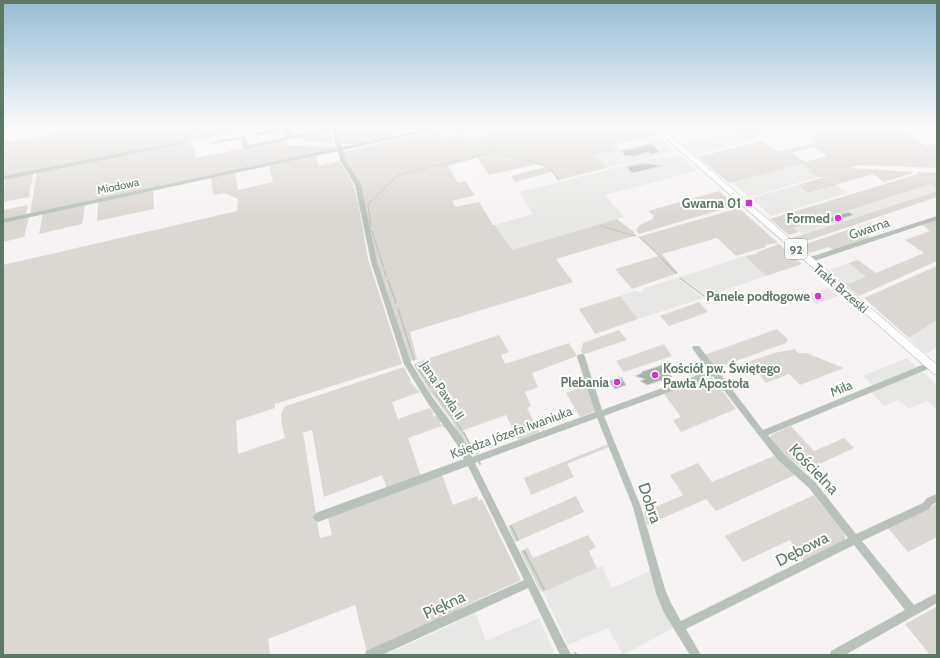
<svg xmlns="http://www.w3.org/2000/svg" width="940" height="658" font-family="Cabin,sans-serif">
	<rect width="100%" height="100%" fill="#f7f3f4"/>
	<!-- built -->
	<path fill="#e7e7e5" d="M738 130 752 140 695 155 683 144Z
		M661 140 674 151 607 168 595 155Z
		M680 155 697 171 605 195 624 217 512 250 495 225 533 214 519 192 662 156 672 158Z
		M800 164 813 170 808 172 818 177 749 197 732 182Z
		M931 184 937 188V191L802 234 794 228Z
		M798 185 808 193 836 185 847 193 771 216 751 198Z
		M871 222 881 229 865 234 856 227Z
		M745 256 766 276 707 296 681 277Z
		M849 263 866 277 846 285 829 270Z
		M678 278 703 298 638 319 620 296 635 291 642 293 644 288Z
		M828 288 838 296 816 304 806 295Z
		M937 320V347L926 354 909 338Z
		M907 358 916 367 873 385 863 376Z
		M921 371 937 385V410L927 401 909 409 898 400 884 406 871 392Z
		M602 566 612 588 650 571 675 627 623 655 608 628 568 645 543 592Z
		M475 611 486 641 539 618 554 652 548 655H385L455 623Z"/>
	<!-- green -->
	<path fill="#dbd7d2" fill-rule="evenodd" d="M93 126H254V128L192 141 196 158 284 140 289 145 333 147 331 150 30 214 37 172 191 140V134L180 142 3 177V143Z
		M349 126H389L394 137 362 144H339L336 132 339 129Z
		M456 126H477L465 129V134L468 139 531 126H585L590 131 608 126H647L656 135 614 145 618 150 595 155 607 168 558 180 551 172 515 182 511 176 546 167 537 164 489 175 477 158 448 166 458 183 465 181 475 195 452 201 456 207 479 202 493 225H495L512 250 617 219 634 232V234L637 235 556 259 573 282 410 332 417 359 410 361 375 257 363 195 343 152 439 130 445 138 459 135 454 127Z
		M755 126 762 129 753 140 738 130Z
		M844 126H895L927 146 937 143V168L859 165 850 168 913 172V173L884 182 873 174 808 193 798 185 825 177H818L808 172 812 170 800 164 729 183 698 157 763 141 778 152 817 142 809 136ZM814 147 827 156 805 162 792 153Z
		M326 131 330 132 332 143 304 141V138L310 135Z
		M316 156 319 166 337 162 339 160 354 185 352 186 354 188 357 199 356 201H358L368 259 402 364 275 404V408L236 421 238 454 285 438C283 428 277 414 286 406L404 367 411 381 410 382 420 392 392 402 398 419 430 408 434 413 432 414 434 417 436 415 442 422 440 423 441 425 443 424 445 427 444 428 442 426 408 438 421 476 387 489 382 475 324 497 312 430 303 433 320 538 332 535 328 518 442 475 453 505 477 496 479 501 482 499 521 580 462 607 450 616 367 653 355 605 268 639 270 655H3V265L237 211 238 199 225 193 213 195 211 178 235 173 238 190 273 182 269 166Z
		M916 172 937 173V188L931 184 794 228 799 232 789 235 770 219 918 174Z
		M31 173 33 174 29 197 3 202 5 179Z
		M153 190 154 209 97 221 98 202Z
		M719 191 736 205 639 234 636 230 640 225 653 219V215L648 211Z
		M937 191V197L798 244 792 238Z
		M28 205 26 215 3 220V210Z
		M85 205 82 224 39 234 43 214Z
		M739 208 778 243 765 245 766 247 736 256 717 238 662 254 678 273 632 289 615 269 659 256 638 237Z
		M29 217 24 237 3 242V223Z
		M937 219V261L859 296 846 285 866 277 849 263 858 260 876 273 924 253 905 240 930 231 921 224Z
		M856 227 870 238 834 250 829 247 809 253 800 246Z
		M779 244 802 264 766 276 745 256 757 254V252Z
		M937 266V320L909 338 864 298Z
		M620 296 638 319 595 334 579 309Z
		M699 302 708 312 669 326 660 316Z
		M777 329 788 339 786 343 719 367 713 366 704 355Z
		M619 330 627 340 582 355 581 350 583 343Z
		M499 335 509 352 501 355 505 364 569 343 577 356 532 373 538 387 525 392 531 406 527 408 539 432 518 440 506 415 461 431 472 452 480 454 473 456 469 454 452 421 429 390 414 365 418 362Z
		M664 344 672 356 624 372 616 361Z
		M795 349 798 353H806L844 368 800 385 789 374 766 383 748 362 774 353Z
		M710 376 715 381 736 409 681 432 673 420 681 417 664 394Z
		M588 385 596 409 595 411 580 417 566 393Z
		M791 426 814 451 844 438 854 448 807 470 803 469 782 453 771 440V435Z
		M608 444 609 447 567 464 574 477 531 495 524 478Z
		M774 456 797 474 716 511 706 499 647 525 644 512 683 495 670 475 698 463 712 482Z
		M814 495 845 534V540L804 560 790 540 743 562 725 536Z
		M576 496 584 512 515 542 508 526Z
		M937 502V537L908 552 887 527 932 507Z
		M588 535 596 547 589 551 597 568 543 592 540 590 520 551 528 548 533 558Z
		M936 607 937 655H930L905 624Z"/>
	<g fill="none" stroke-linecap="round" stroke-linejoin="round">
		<!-- stream-far2 -->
		<path stroke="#b8c8b9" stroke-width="1" d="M488 126 490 133
			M494 152 516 157
			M520 158 548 167
			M549 168 559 180
			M601 226 635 236
			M371 227 368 204 398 175 494 152 491 136
			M372 231 381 260
			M640 237 663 260"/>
		<!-- stream-far1 -->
		<path stroke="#b8c8b9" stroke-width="1.5" d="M381 259 383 267
			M662 259 676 273
			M384 270 386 276
			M680 278 704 296
			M388 280 396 303
			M398 309 414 360
			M416 365 430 386
			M434 392 453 417
			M455 420 464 434"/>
		<!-- stream -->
		<path stroke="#b8c8b9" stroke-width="2" d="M464 433 472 449
			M479 462 480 464
			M511 526 518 540
			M524 551 544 589
			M575 653 577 655"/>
	</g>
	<!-- building -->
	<path fill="#a6b5aa" stroke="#d8d6d6" d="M651 144 660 152 651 154 648 152 634 156 625 155 621 151Z
		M642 164H651L661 166 632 173 627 167Z
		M849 212 853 215 827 223 822 220Z
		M662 365 672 377 647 385 640 381 645 379 635 376 642 373 641 372Z
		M621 377 626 385 615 389 609 381Z"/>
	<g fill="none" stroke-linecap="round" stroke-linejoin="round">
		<defs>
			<path id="major" d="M652 126H659L937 365V375L934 374Z"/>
		</defs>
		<!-- major casing -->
		<use href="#major" stroke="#aab5ae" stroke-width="1"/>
		<!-- minor -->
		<path fill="#b8c2bb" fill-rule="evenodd" d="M192 126H197L188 140 182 144 3 180V176L178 142 184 138Z
			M329 126H346L336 129 342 147 441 126H451L343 150 346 160 361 185 377 262 411 363 433 398 462 437 472 457 595 412 577 357 578 355 581 354 584 355 585 357 602 410 709 371 692 348 693 346H699L763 430 927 363 930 362 933 363 934 365 933 367 768 435 783 453 815 482 856 534 923 503 927 498 937 494V502L933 504 929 509 862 541 914 605 937 593V603L845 655H830L831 651 905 610 854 545 686 629 701 655H690L664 613 656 593 633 507 597 418 475 463 571 655H560L528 588 382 655H365L366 651 524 580 468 466 318 522 315 520 313 517 315 514 318 512 464 459 456 443 427 402 404 364 371 262 355 185 340 160 338 151 3 223V219L337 148 332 130 246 149 243 147 242 139 211 144 209 143 211 142 244 136 246 137 248 145 287 137 285 131 253 135V134L255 133 287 128 289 129 292 136 330 128ZM713 376 777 459 809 488 848 538 681 621 672 605 666 592 641 507 604 416Z
			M937 216V220L811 262H807L806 260 807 258Z"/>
		<!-- major -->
		<use href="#major" fill="#fff" fill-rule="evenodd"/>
	</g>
	<!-- sky -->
	<linearGradient id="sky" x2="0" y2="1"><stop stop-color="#95bcd5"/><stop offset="0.58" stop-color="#fbfafa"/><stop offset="1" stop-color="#fbfafa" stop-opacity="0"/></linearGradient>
	<rect width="940" height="218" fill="url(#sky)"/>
	<!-- markers -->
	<g fill="#e02ad2" stroke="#fff" stroke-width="1.5">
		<rect x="745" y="199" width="8" height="8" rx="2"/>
		<circle cx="838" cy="218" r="4"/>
		<circle cx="818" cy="296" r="4"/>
		<circle cx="655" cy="375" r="4"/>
		<circle cx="617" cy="382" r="4"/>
	</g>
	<g text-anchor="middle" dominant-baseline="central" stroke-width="4" stroke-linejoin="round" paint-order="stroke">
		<!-- far-street labels -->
		<g font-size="11" fill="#5e7866" stroke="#fff">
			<text transform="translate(118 186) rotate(-12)">Miodowa</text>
		</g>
		<!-- shield labels -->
		<rect fill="#fff" stroke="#8ea094" stroke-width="1" x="785" y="239" width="22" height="20" rx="3"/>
		<g font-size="12" font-weight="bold" fill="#5e7866">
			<text x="796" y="249">92</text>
		</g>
		<!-- poi labels -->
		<g font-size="13" font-weight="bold" fill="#5e7866" stroke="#fff" text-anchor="end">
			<text x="741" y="203">Gwarna 01</text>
			<text x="830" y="218">Formed</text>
			<text x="810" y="296">Panele podłogowe</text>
			<text x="663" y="368" text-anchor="start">Kościół pw. Świętego<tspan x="663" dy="15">Pawła Apostoła</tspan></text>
			<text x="609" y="382">Plebania</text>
		</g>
		<!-- street labels -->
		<g font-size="13" fill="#5e7866" stroke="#fff">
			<text transform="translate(869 228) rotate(-19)">Gwarna</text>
			<text transform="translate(841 288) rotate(41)">Trakt Brzeski</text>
			<text transform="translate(841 388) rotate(-23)">Miła</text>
			<text transform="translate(443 390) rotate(56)">Jana Pawła II</text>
			<text transform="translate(511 432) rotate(-20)">Księdza Józefa Iwaniuka</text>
		</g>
		<!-- near-street labels -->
		<g font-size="16" fill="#5e7866" stroke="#fff">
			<text transform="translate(814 469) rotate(46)">Kościelna</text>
			<text transform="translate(650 503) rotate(71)">Dobra</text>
			<text transform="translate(802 549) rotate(-27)">Dębowa</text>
			<text transform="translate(444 605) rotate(-25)">Piękna</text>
		</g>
	</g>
	<!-- border -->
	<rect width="940" height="658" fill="none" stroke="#5e7866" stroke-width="8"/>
</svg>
